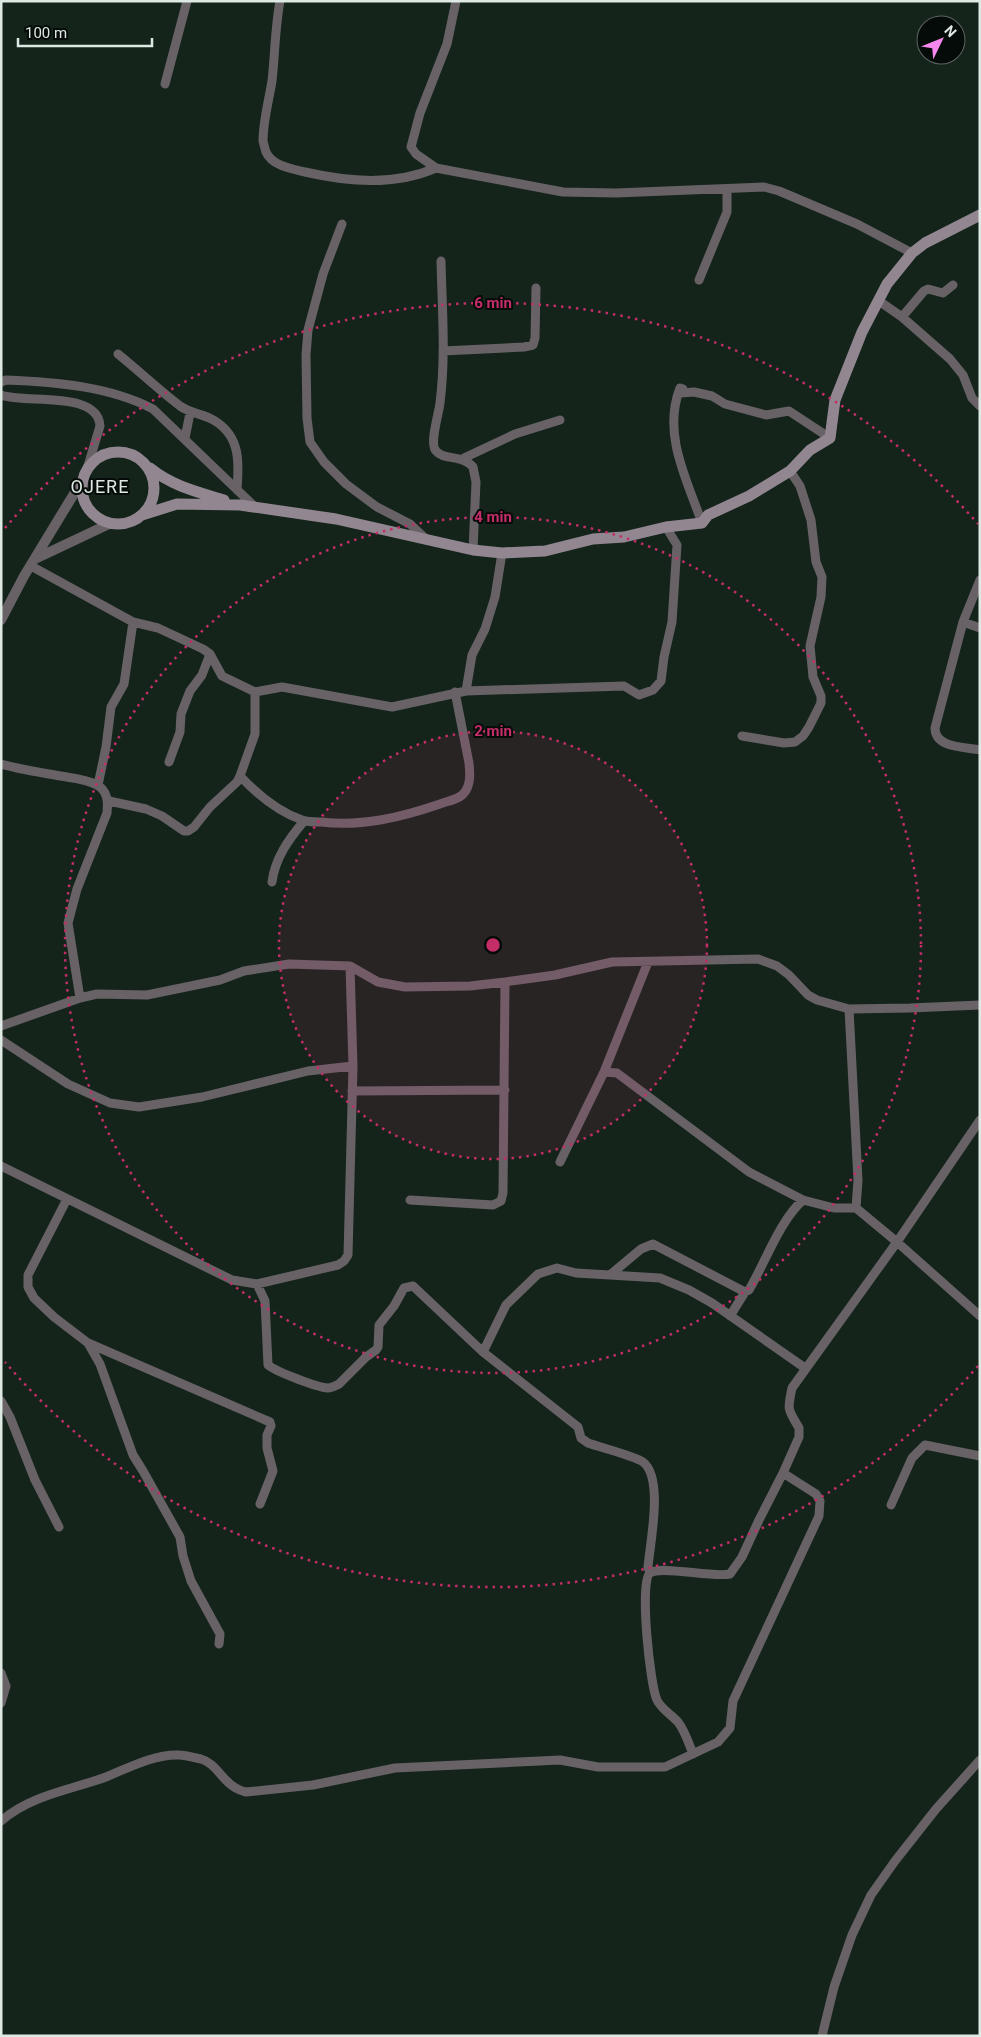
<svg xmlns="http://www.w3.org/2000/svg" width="981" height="2037" font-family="Roboto,sans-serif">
	<rect width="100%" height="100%" fill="#14241b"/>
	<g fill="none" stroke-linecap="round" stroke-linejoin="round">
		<!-- minor -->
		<path stroke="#686267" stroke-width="9" d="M280 1C275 28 275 54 272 81 269 100 263 121 263 141 264 145 265 149 266 152 272 166 292 169 305 172 349 182 394 186 436 168
			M456 1 447 44 420 113 411 147 416 154 436 168 563 192 616 193 764 187 779 191 857 224 912 253
			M165 84 187 1
			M342 224 323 274 308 330 306 355 307 418 310 442 324 462 346 484 377 507 410 524 426 539
			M441 261C442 307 446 356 440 403 439 413 429 444 436 451 444 461 462 454 473 467L476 482 473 550
			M699 280 727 212V189
			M879 301 902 317 950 359 963 375 972 398 980 406
			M902 317 924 291 928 289 943 293 953 285
			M443 351 524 347 533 345 535 338 536 288
			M118 354C139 371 159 390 180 406 191 414 205 414 215 421 241 437 239 464 237 490
			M1 382 6 380C55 382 109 386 153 409L255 507
			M1 395C26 404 98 390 100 426L87 469
			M185 438 190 413
			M464 458 515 434 560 420
			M702 523C687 480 662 434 680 388L683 389 681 393 694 392 712 396 725 404 766 415 789 411 830 438
			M31 566 133 622 158 628 203 649 210 654 222 676 255 692 282 687 392 707 466 691 624 686 639 695 653 690 661 681 664 657 672 622 677 545 666 527
			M980 580 963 622 935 728C935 748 964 747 980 750
			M963 622 980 628
			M466 691 472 655 485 629 495 597 502 553
			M742 736 784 743 795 742 803 736 809 727 821 703V696L813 677 810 646 821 597 822 577 816 562 811 520 800 486 790 471
			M169 762 180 732 181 714 190 691 202 675 210 654
			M1 764C19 769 37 772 55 775 69 778 85 778 97 785 108 791 108 802 107 813L77 889 68 923 80 998
			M240 776C256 793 279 812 302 820 307 822 315 822 321 822 362 827 402 817 440 804 448 801 460 799 464 793 471 785 470 773 469 763L455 692
			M98 785 106 747 111 707 124 684 133 622
			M109 801 146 809 162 816 184 831H188L194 827 210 807 237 782 240 776 255 734V692
			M272 882C275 858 289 839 304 821
			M849 1009 858 1180 856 1208 897 1242 980 1316
			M1 1026 80 998 97 994 147 995 220 980 244 971 289 964 350 966 378 982 405 987 470 986 505 982 555 975 612 962 758 959 777 966 789 975 808 995 817 1000 849 1009 910 1008 980 1005
			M1 1040 68 1084 110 1103 139 1107 202 1097 308 1071 353 1066
			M604 1072 648 962
			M352 1091 505 1090
			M560 1162 604 1072 617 1073 749 1172 803 1200 834 1208H856
			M1 1166 232 1280 257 1284 338 1265 344 1261 348 1255 353 1066 350 966
			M67 1199 28 1275V1287L34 1298 54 1317 88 1343 100 1364 133 1455 143 1471 180 1537 183 1556 191 1581 220 1634 219 1644
			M410 1200 493 1205 501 1201 503 1193 505 982
			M610 1275 641 1249 653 1244 745 1292 749 1290C765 1263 780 1220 803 1200
			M257 1284 265 1301 268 1365C277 1372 316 1387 328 1388 332 1388 335 1386 339 1384L366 1357 376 1350 378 1347 379 1325 394 1306 404 1288 413 1286 483 1352 578 1427 581 1438 588 1443C599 1447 635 1456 643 1462 664 1478 650 1543 648 1567L650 1573
			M730 1316 745 1292
			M88 1343 270 1422 271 1426 267 1435V1448L273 1471 260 1504
			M483 1352 506 1305 538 1274 557 1268 576 1273 660 1278 689 1290 712 1303 805 1368
			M1 1401 10 1417 35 1480 59 1527
			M891 1505 912 1458 925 1445 980 1456
			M1 1673 6 1686 1 1703
			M693 1754C689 1744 685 1731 678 1722 672 1715 661 1709 657 1700 650 1686 639 1580 650 1573 661 1565 712 1578 730 1574L742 1557 759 1520 783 1473
			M1 1821C31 1795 70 1790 106 1777 128 1768 154 1754 179 1755 186 1755 194 1758 201 1759 219 1764 223 1787 246 1792L313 1785 395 1768 560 1760 598 1767H665L718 1742 730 1728 733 1701 819 1516 820 1501 816 1494 783 1473 799 1437V1428C788 1409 787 1411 792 1388L897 1242 980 1120
			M822 2036 834 1987 852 1935 871 1895 895 1861 936 1809 980 1760"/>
		<!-- tertiary -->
		<path stroke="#686267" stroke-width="10" d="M37 558 111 523
			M1 620 24 576 83 479"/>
		<!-- secondary -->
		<path stroke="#928791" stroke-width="11" d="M82 488a36 36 0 1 1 72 0a36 36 0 1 1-72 0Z
			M150 468C172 486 198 492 224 500
			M142 515 177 504 240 505 336 519 473 550 502 553 545 551 593 539 624 537 666 527 702 523 708 515 749 496 790 471 810 450 830 438 835 400 862 332 887 284 912 253 925 243 980 215"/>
	</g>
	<!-- distance rings -->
	<circle cx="493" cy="945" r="214" fill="#c52d69" fill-opacity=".12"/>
	<g fill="none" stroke="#c52d69" stroke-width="2.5" stroke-dasharray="2.5 5">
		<circle cx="493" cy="945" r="214"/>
		<circle cx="493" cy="945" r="428"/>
		<path d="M978 1366A642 642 0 0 1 5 1362M5 528A642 642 0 0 1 978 524"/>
	</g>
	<g text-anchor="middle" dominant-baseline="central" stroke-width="4" stroke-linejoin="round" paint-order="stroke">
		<!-- quarter labels -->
		<g font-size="18" letter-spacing="1" fill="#dfe9e3" stroke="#050b08">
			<text x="100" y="486">OJERE</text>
		</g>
	</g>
	<circle cx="493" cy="945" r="8" fill="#c52d69" stroke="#050b08" stroke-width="2.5"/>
	<g font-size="15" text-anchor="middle" font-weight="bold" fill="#c52d69" stroke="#050b08" stroke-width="4" stroke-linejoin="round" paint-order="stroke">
		<text x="493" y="308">6 min</text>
		<text x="493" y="522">4 min</text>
		<text x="493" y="736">2 min</text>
	</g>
	<!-- border -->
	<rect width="981" height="2037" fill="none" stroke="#dfe9e3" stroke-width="5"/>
	<!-- north arrow -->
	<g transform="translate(941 40) rotate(47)"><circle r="24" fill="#050b08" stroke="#5c6460"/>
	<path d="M0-4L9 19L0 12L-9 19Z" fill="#f688ed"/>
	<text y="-8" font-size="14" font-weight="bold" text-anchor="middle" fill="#dfe9e3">N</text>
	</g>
	<!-- scale -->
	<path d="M18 38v8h134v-8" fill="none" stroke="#dfe9e3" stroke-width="2.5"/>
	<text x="25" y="38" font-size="15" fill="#dfe9e3" stroke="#050b08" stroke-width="4" paint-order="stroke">100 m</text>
</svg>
